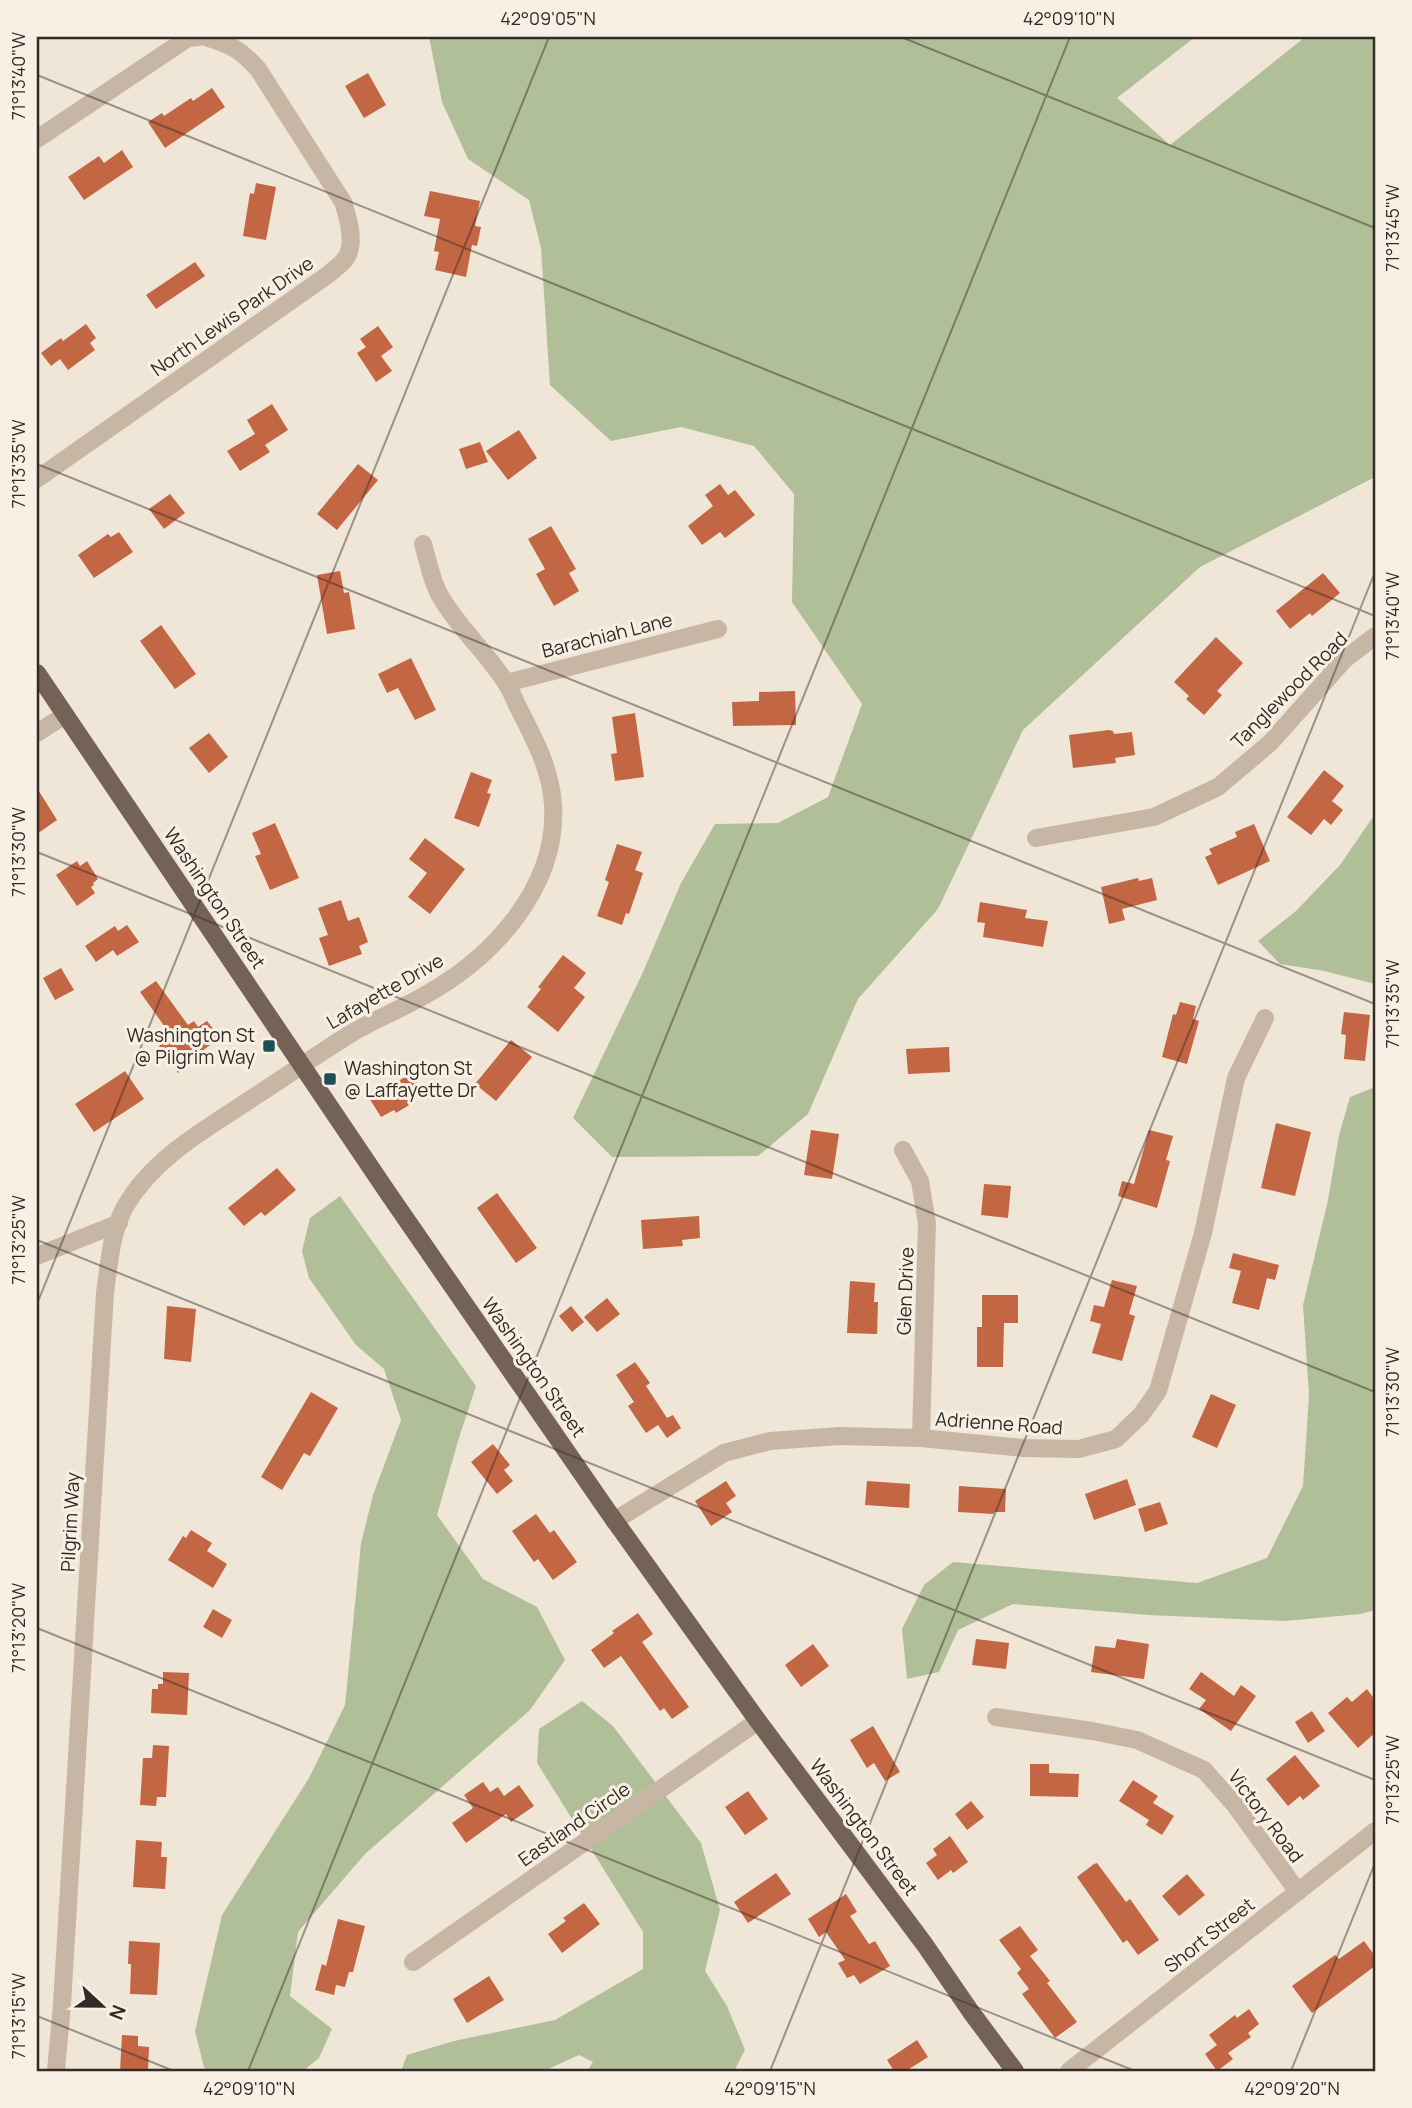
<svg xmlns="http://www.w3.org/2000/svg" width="1412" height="2108" font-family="Manrope,sans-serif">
	<rect width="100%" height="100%" fill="#f0e6d8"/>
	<!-- green -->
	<path fill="#b1bf99" d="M429 37H1195L1117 98 1170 145 1305 37H1375V477L1200 567 1023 730 938 909 858 999 808 1114 758 1156 612 1157 573 1118 643 972 681 883 715 824 778 823 828 797 862 704 792 602 794 494 754 446 681 427 611 441 550 385 541 248 529 200 468 159 442 102Z
		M1375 814V984L1324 971 1280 964 1258 941 1296 911 1340 865Z
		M1375 1087V1610L1361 1614 1285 1621 1149 1615 1013 1604 958 1630 939 1672 907 1679 902 1629 924 1585 953 1562 1197 1583 1267 1558 1303 1486 1309 1395 1303 1305 1328 1200 1339 1135 1350 1097Z
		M340 1196 476 1386 458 1441 437 1515 483 1579 537 1607 565 1660 530 1710 365 1854 298 1932 290 1996 332 2029 319 2058 303 2071H205L195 2031 222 1915 309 1778 345 1705 361 1543 373 1495 401 1420 384 1369 356 1345 309 1278 302 1251 310 1218Z
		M582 1701 613 1726 701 1843 720 1910 705 1971 727 2006 745 2050 734 2071H587L593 2062 579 2055 544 2071H401L407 2055 454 2041 555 2020 643 1969V1932L537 1763 539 1729Z"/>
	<!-- building -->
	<path fill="#c36643" d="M368 73 386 105 364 118 345 86Z
		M212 88 225 107 165 148 148 122 162 113 164 116 191 98 193 101Z
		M122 150 133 167 84 200 68 177 99 156 104 163Z
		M256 183 276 187 266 240 243 236 250 193 254 194Z
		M430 191 480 201 475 226 481 227 477 246 472 245 466 277 435 270 439 252 434 251 440 219 424 216Z
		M195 262 205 276 156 309 146 295Z
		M86 324 96 338 90 343 95 350 68 370 60 359 51 366 41 353 61 338 63 341Z
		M378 326 393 347 381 356 392 371 376 382 357 353 366 347 360 339Z
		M272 404 288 430 265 445 270 452 240 471 227 451 255 434 247 420Z
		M519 430 537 458 508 480 486 451Z
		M480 442 488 462 466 469 459 449Z
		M358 464 378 480 337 530 317 514Z
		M720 484 728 495 735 490 755 515 725 538 720 532 702 545 688 526 713 506 705 495Z
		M170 494 185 513 164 529 149 509Z
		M551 526 576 569 569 573 579 591 554 606 536 574 545 569 528 539Z
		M119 532 133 552 94 578 78 555 108 534 111 537Z
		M340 571 344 593 349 592 355 629 327 634 317 575Z
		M1323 573 1340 593 1312 616 1310 613 1290 629 1276 611Z
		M161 625 196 674 175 689 140 641Z
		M1216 637 1243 663 1217 691 1222 695 1204 715 1186 699 1189 696 1174 682Z
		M411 658 436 710 415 720 398 688 387 693 378 674Z
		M795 691 796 725 733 726 732 702 759 701V692Z
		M635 713 644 777 615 781 611 754 617 753 612 717Z
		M1109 730 1113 731 1114 734 1132 732 1135 755 1115 758 1116 763 1073 768 1069 735Z
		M209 733 228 757 209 773 189 748Z
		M1324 770 1344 786 1332 801 1343 810 1331 825 1324 819 1311 835 1287 817Z
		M471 772 492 780 487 793 491 794 479 827 454 818Z
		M37 788 57 820 37 834Z
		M275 823 299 878 270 890 255 856 261 854 252 833Z
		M1254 824 1270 861 1218 885 1205 857 1212 854 1209 849 1237 837 1235 832Z
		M425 838 465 869 430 914 408 897 427 873 409 859Z
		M617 844 642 852 635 870 643 873 629 914 626 913 622 925 597 916 609 882 605 880Z
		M77 861 80 866 87 861 98 879 93 883 94 885 91 887 95 893 77 906 56 875Z
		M1138 878 1139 881 1152 878 1157 900 1122 909 1125 920 1109 924 1101 887Z
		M341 900 348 921 359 917 368 942 359 946 362 954 329 966 319 938 328 935 318 908Z
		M980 902 1027 910 1025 918 1048 921 1043 947 983 937 985 923 977 922Z
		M127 925 139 942 117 956 113 950 96 962 85 946 115 926 118 931Z
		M563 955 586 973 574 988 585 997 558 1032 527 1007 541 989 538 987Z
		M61 968 74 990 55 1000 43 978Z
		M156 981 188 1025 194 1021 198 1027 207 1021 218 1035 208 1042 210 1045 190 1060 192 1063 178 1073 159 1046 172 1037 140 992Z
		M1180 1002 1196 1006 1193 1019 1199 1021 1187 1064 1162 1057 1173 1014 1176 1015Z
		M1344 1012 1370 1015 1365 1061 1344 1059 1346 1035 1341 1034Z
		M511 1040 532 1057 496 1101 475 1084Z
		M949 1047 950 1072 908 1074 906 1049Z
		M125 1071 144 1099 94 1132 75 1104Z
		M412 1073 423 1092 409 1100 411 1104 396 1113 394 1110 381 1117 369 1098Z
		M1276 1123 1311 1132 1295 1196 1261 1188Z
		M811 1130 839 1134 832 1179 804 1175Z
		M1149 1130 1173 1136 1166 1160 1170 1161 1157 1208 1118 1196 1122 1181 1134 1184Z
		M277 1168 296 1190 265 1216 261 1212 244 1226 228 1208Z
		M984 1184 1011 1186 1008 1218 981 1215Z
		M497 1193 537 1248 516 1263 477 1208Z
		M699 1216 700 1238 682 1240 683 1246 643 1249 641 1220Z
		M1233 1253 1279 1265 1275 1280 1267 1278 1259 1310 1232 1303 1241 1271 1229 1268Z
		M1112 1280 1137 1286 1129 1314 1135 1316 1122 1361 1092 1353 1101 1324 1090 1321 1094 1305 1104 1307Z
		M850 1281 875 1283 874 1302H878L877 1334 847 1333Z
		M982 1295H1018V1323H1004L1003 1367H977V1327H982Z
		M607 1298 620 1314 597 1332 584 1317Z
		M167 1306 196 1309 191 1362 164 1359Z
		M571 1306 584 1322 572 1332 559 1316Z
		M635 1362 650 1383 646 1386 667 1418 673 1415 681 1428 667 1438 658 1425 646 1433 628 1406 634 1402 616 1375Z
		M311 1392 338 1408 310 1456 304 1453 282 1490 261 1477Z
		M1211 1394 1236 1405 1217 1448 1192 1437Z
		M493 1444 510 1465 504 1470 513 1481 497 1494 471 1462Z
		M1127 1479 1136 1505 1094 1520 1085 1494Z
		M726 1481 736 1496 726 1503 732 1512 711 1526 695 1501Z
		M867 1481 910 1484 909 1508 865 1505Z
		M959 1486 1006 1489 1005 1512H994V1514L958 1512Z
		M1160 1502 1168 1524 1145 1532 1138 1509Z
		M536 1514 550 1533 554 1530 577 1562 553 1580 538 1559 534 1562 512 1531Z
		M191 1530 212 1543 207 1551 227 1564 213 1588 168 1560 183 1536 186 1538Z
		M213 1609 232 1620 222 1638 203 1627Z
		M638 1613 653 1634 642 1642 689 1707 672 1719 664 1708 660 1711 621 1656 604 1668 591 1650 614 1633 612 1631Z
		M976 1639 1009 1643 1006 1669 972 1665Z
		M1117 1639 1149 1644 1144 1679 1091 1672 1095 1646 1115 1648Z
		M813 1644 829 1666 801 1687 785 1665Z
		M163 1672 189 1673 187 1715 151 1713 152 1689H158V1684H163Z
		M1201 1672 1234 1696 1241 1685 1256 1696 1231 1731 1199 1709 1206 1700 1189 1689Z
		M1367 1689 1375 1700V1733L1358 1748 1328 1713 1347 1697 1352 1702Z
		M1312 1711 1325 1731 1308 1743 1295 1722Z
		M873 1726 900 1772 885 1781 874 1763 867 1768 850 1740Z
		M153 1745 169 1746 166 1797H157L156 1806 140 1805 143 1758H152Z
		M1295 1755 1320 1786 1303 1800 1300 1796 1288 1806 1266 1779Z
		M1030 1764H1049V1773L1079 1774 1078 1797 1030 1796Z
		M1133 1780 1158 1796 1153 1803 1174 1816 1162 1835 1146 1825 1149 1820 1119 1801Z
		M483 1782 490 1792 498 1787 504 1796 519 1785 534 1806 511 1822 506 1814 466 1843 452 1823 473 1808 464 1795Z
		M748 1791 768 1819 745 1835 725 1807Z
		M971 1801 984 1817 967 1830 955 1814Z
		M950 1836 968 1862 953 1873 951 1870 938 1880 926 1863 937 1855 933 1849Z
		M136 1840 162 1842 161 1857H167L165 1889 133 1887Z
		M1097 1863 1126 1902 1130 1899 1159 1940 1138 1955 1127 1940 1123 1943 1077 1877 1094 1864Z
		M776 1873 791 1894 748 1923 734 1902Z
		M1187 1874 1205 1895 1179 1916 1162 1896Z
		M846 1894 857 1912 850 1916 869 1944 875 1941 890 1966 860 1984 854 1975 847 1978 838 1963 845 1960 826 1932 819 1937 808 1919Z
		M584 1903 600 1924 562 1953 548 1934 566 1921 563 1918Z
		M338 1919 365 1926 353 1972H349L345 1987 336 1985 334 1995 315 1990 322 1964 326 1966Z
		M1020 1926 1038 1950 1030 1956 1050 1981 1047 1983 1077 2022 1055 2038 1022 1994 1029 1989 1017 1973 1021 1969 999 1940Z
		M129 1941 160 1943 157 1995 130 1994 131 1964H128Z
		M1364 1941 1375 1956V1966L1312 2013 1292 1986 1335 1955 1339 1959Z
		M489 1976 504 2000 467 2023 453 1999Z
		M1249 2009 1259 2024 1248 2033 1251 2037 1228 2053 1233 2059 1217 2071 1205 2054 1217 2045 1209 2035 1235 2015 1237 2018Z
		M122 2035 138 2036V2046L149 2047 148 2071H120Z
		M917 2040 928 2057 906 2071H894L887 2060Z"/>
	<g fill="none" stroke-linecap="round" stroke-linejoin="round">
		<!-- minor -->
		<path stroke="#c8b6a5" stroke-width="18" d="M37 139 188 38 199 37
			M37 479 329 274C334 269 342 264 346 258 356 243 348 217 343 202L258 69C241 50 230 44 206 37
			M506 683 718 629
			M37 733 65 715
			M1036 838 1154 817 1218 787 1270 743 1345 659 1375 636
			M903 1150 920 1181 927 1223 921 1438
			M37 1256 119 1223
			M614 1521 724 1453 770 1441 840 1436 921 1438 1023 1448 1079 1449 1116 1439 1141 1415 1158 1391 1203 1233 1236 1078 1265 1018
			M996 1717 1092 1731 1137 1740 1204 1770 1235 1805 1298 1892
			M413 1962 758 1721
			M56 2071 62 2004 105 1293C109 1264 111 1231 126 1205 155 1156 208 1128 254 1097 287 1076 319 1053 352 1033 376 1019 403 1008 427 994 493 957 558 887 553 805 551 771 536 742 520 711 515 702 512 691 506 683 486 651 458 628 439 594 431 579 428 560 423 544
			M1069 2071 1375 1831"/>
		<!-- major -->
		<path stroke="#756257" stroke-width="18" d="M37 673 388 1193 607 1510 758 1721 925 1945 971 2012 1015 2071"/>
	</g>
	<!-- ticks -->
	<path fill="none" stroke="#342b26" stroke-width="2" stroke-opacity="0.45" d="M901 37 1375 228M37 75 1375 616M37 464 1375 1004M37 852 1375 1392M37 1240 1375 1780M37 1304 549 37M37 1628 1135 2071M37 2016 174 2071M248 2071 1070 37M770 2071 1375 572M1291 2071 1375 1863"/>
	<!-- markers -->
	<g fill="#1d4f54" stroke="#f8f0e4" stroke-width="2.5">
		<rect x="262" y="1039" width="14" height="14" rx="3.5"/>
		<rect x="323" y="1072" width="14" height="14" rx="3.5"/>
	</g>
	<g text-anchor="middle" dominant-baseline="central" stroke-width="6" stroke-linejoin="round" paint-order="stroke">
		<!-- street labels -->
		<g font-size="19" fill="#342b26" stroke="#f8f0e4">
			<text transform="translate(232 316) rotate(-35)">North Lewis Park Drive</text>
			<text transform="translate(607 635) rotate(-14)">Barachiah Lane</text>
			<text transform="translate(1289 690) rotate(-45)">Tanglewood Road</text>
			<text transform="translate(215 898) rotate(56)">Washington Street</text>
			<text transform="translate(385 991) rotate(-30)">Lafayette Drive</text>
			<text transform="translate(905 1291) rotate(-88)">Glen Drive</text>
			<text transform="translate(534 1367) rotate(55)">Washington Street</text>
			<text transform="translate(999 1423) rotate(4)">Adrienne Road</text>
			<text transform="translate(70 1522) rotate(-87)">Pilgrim Way</text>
			<text transform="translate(1266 1816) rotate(53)">Victory Road</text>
			<text transform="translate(574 1824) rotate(-35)">Eastland Circle</text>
			<text transform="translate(864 1827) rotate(53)">Washington Street</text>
			<text transform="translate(1209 1935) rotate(-38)">Short Street</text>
		</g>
		<!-- poi labels -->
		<g font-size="19" fill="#342b26" stroke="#f8f0e4" text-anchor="end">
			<text x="255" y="1035">Washington St<tspan x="255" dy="22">@ Pilgrim Way</tspan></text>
			<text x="344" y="1068" text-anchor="start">Washington St<tspan x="344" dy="22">@ Laffayette Dr</tspan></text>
		</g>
	</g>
	<!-- border -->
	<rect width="1412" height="2108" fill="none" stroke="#f8f0e4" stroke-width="77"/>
	<!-- north arrow -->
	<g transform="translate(102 2006) rotate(112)" stroke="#f8f0e4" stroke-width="5" paint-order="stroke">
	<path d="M0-5L12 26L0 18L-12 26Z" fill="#342b26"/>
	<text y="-10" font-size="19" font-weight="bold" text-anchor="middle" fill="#342b26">N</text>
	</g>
	<rect x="38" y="38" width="1336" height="2032" fill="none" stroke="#342b26" stroke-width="2.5"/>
	<g font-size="18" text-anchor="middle" fill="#342b26">
		<text x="548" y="25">42°09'05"N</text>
		<text x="1069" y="25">42°09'10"N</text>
		<text transform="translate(19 76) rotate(-90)" y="6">71°13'40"W</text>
		<text transform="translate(1393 228) rotate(-90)" y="6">71°13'45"W</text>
		<text transform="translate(19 464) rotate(-90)" y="6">71°13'35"W</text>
		<text transform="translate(1393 616) rotate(-90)" y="6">71°13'40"W</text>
		<text transform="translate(19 852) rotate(-90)" y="6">71°13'30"W</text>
		<text transform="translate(1393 1004) rotate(-90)" y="6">71°13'35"W</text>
		<text transform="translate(19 1240) rotate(-90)" y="6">71°13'25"W</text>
		<text transform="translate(1393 1392) rotate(-90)" y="6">71°13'30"W</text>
		<text transform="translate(19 1628) rotate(-90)" y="6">71°13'20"W</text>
		<text transform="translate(1393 1780) rotate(-90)" y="6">71°13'25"W</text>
		<text transform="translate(19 2016) rotate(-90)" y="6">71°13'15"W</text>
		<text x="249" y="2095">42°09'10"N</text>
		<text x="770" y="2095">42°09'15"N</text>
		<text x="1292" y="2095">42°09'20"N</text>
	</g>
</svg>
